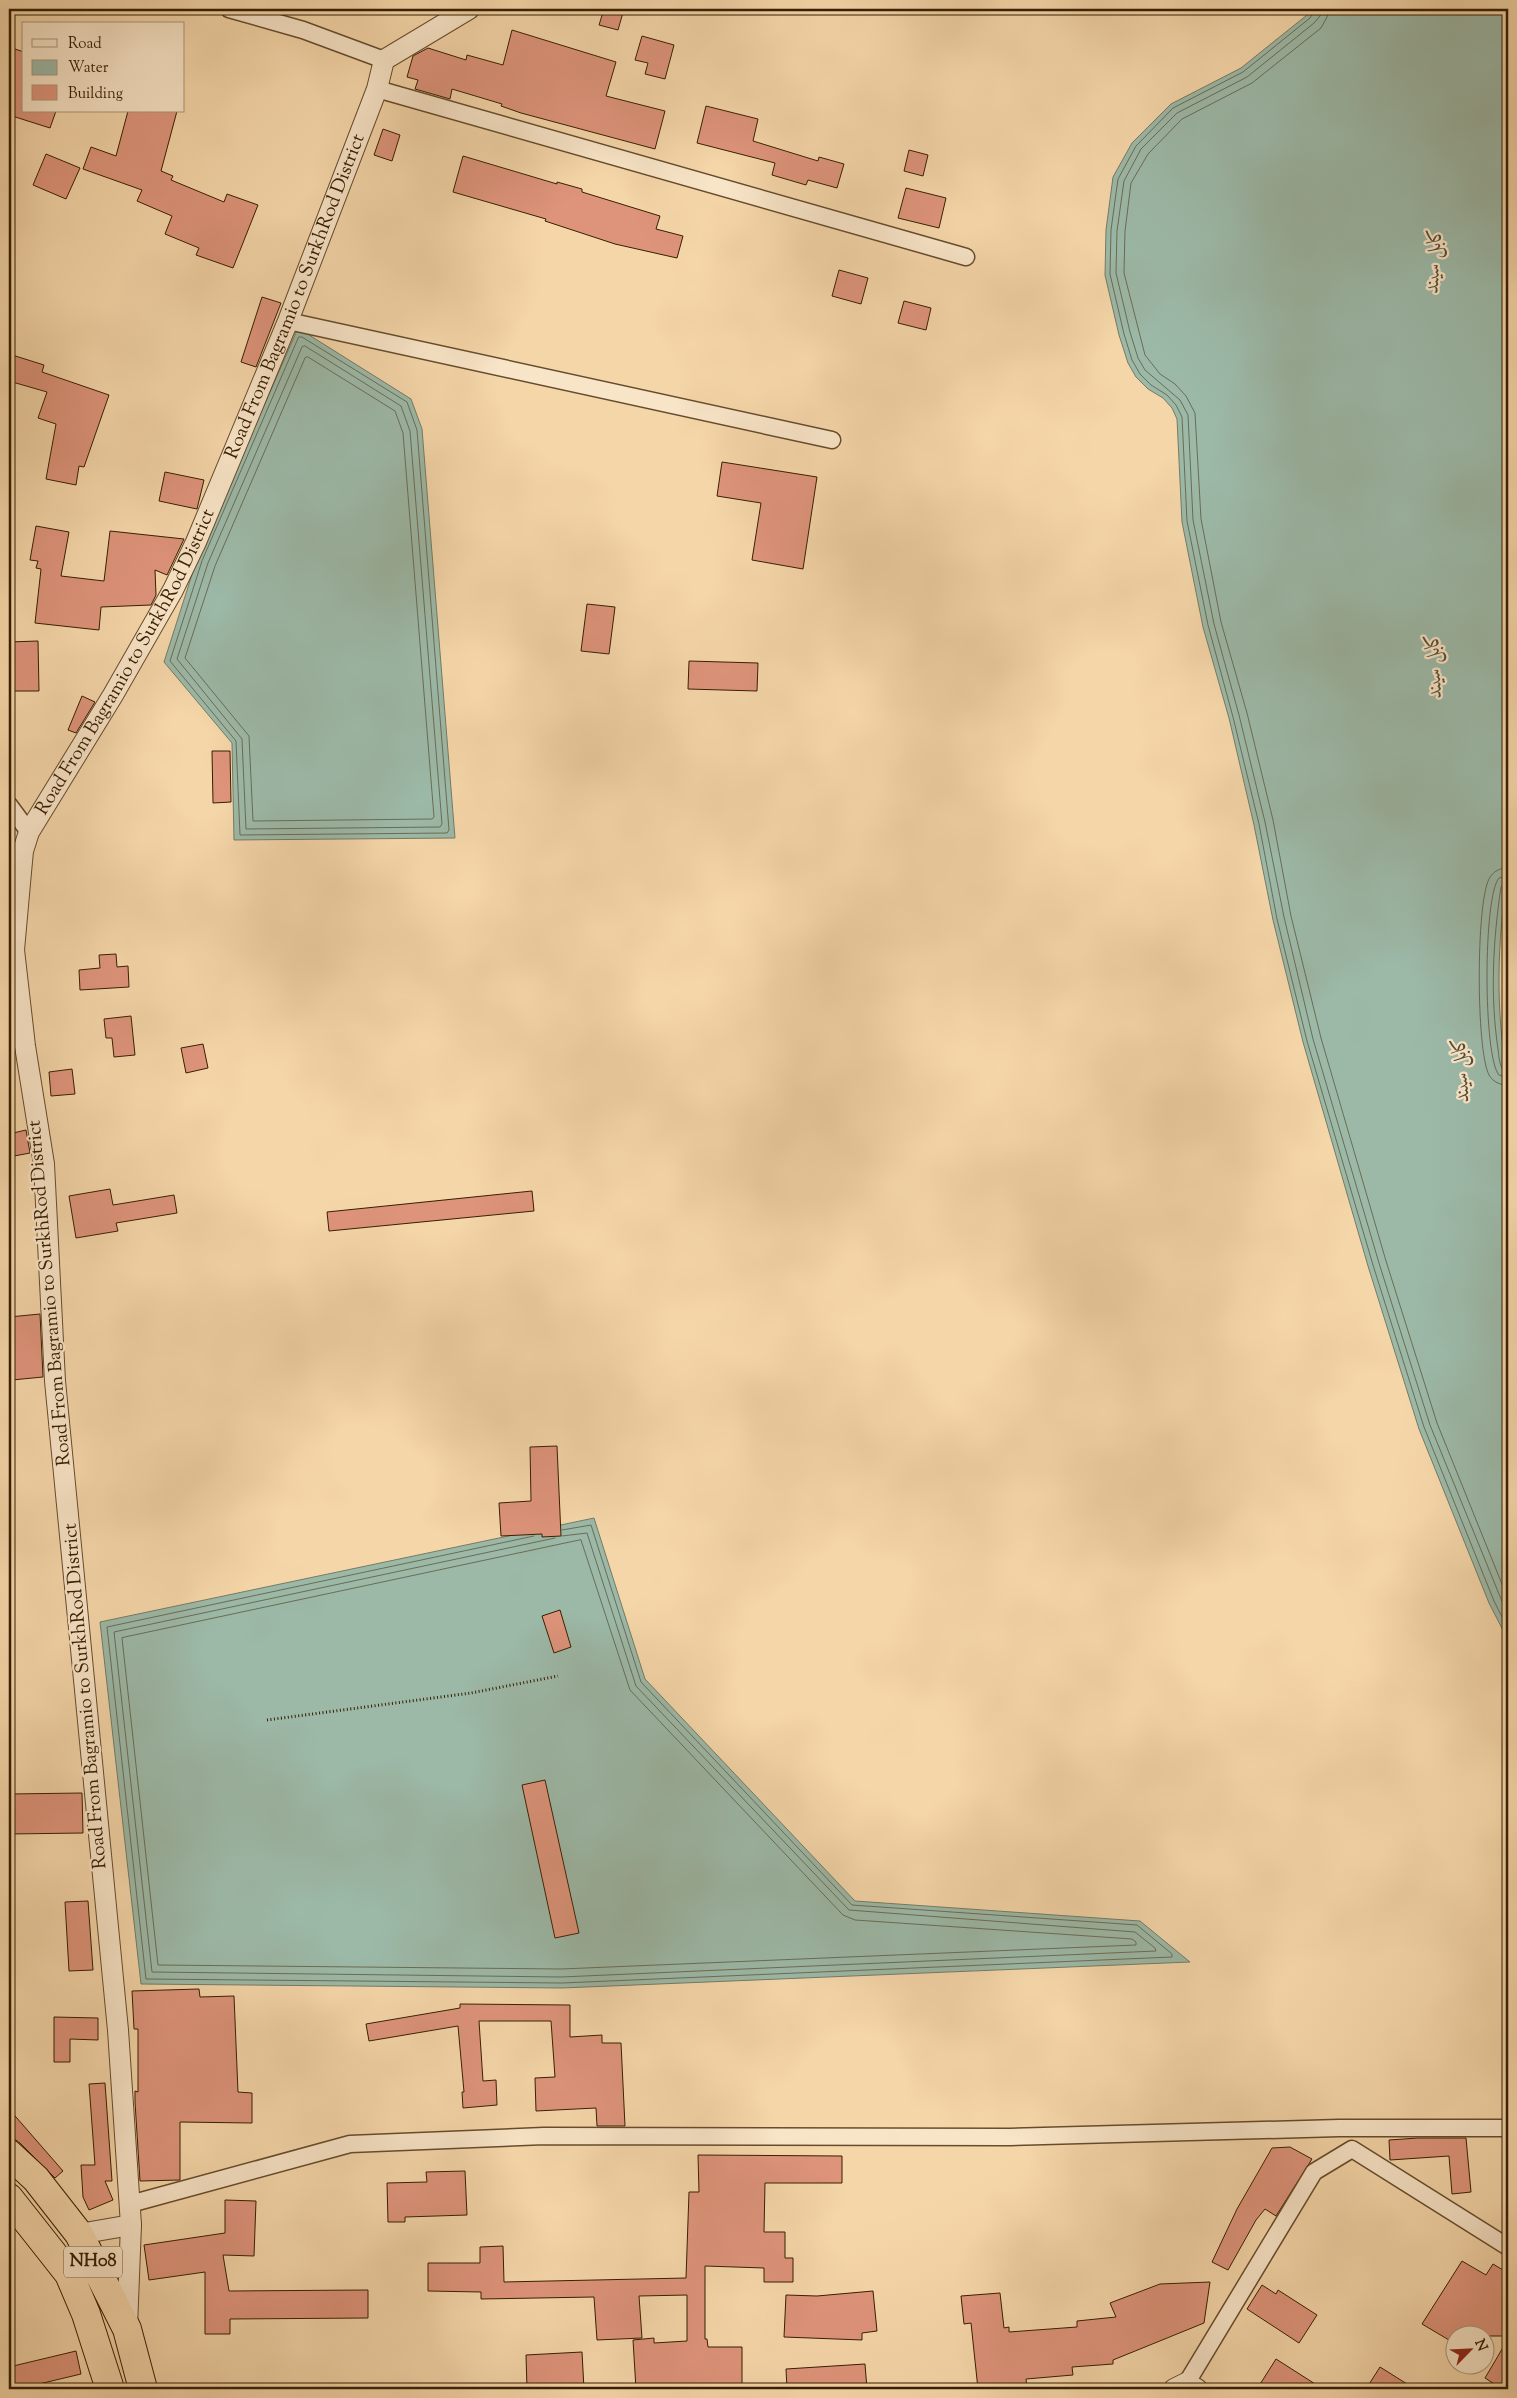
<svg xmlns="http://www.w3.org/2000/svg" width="1517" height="2398" font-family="'Sorts Mill Goudy',Amiri,serif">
	<rect width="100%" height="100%" fill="#f5d6a9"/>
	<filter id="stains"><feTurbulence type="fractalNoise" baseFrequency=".004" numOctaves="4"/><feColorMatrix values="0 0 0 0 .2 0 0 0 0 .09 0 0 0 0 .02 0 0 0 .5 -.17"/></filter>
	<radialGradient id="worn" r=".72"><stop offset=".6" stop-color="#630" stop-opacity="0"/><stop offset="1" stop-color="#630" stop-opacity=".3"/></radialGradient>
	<!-- water -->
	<path fill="#9cb9a8" stroke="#747b66" d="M1311 9H1508V872C1497 942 1495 1010 1508 1080V1640L1489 1603 1419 1429 1368 1266 1303 1042 1273 920 1254 825 1229 718 1203 627 1182 522 1177 419 1172 408 1163 398 1148 389 1136 377 1128 363 1119 335 1105 275 1106 230 1113 177 1132 143 1171 104 1241 68 1307 15Z
		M298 328 411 399 422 429 455 838 234 840 232 743 164 662 197 559Z
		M594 1518 645 1679 855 1901 1140 1921 1190 1962 562 1988 141 1984 100 1622Z"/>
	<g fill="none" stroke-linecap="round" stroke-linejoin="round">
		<!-- shore -->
		<path stroke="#6a6c55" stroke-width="1" d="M1315 9 1310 18 1243 72 1173 108 1136 146 1118 179 1111 230 1110 274 1124 334 1132 360 1140 374 1151 385 1167 395 1176 405 1182 417 1187 521 1208 625 1233 717 1259 824 1277 919 1307 1041 1373 1265 1424 1427 1494 1601 1508 1629
			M1321 9 1320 16 1314 23 1247 77 1177 113 1141 149 1124 181 1117 231 1116 273 1130 332 1138 358 1145 370 1180 400 1188 415 1193 520 1214 624 1239 715 1265 822 1284 917 1313 1039 1379 1263 1430 1425 1508 1616
			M1329 9 1327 17 1321 28 1252 83 1182 119 1148 154 1131 183 1125 231 1124 273 1145 355 1160 374 1175 384 1186 396 1195 413 1201 519 1221 622 1247 713 1273 820 1291 916 1321 1038 1386 1261 1437 1423 1508 1599
			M299 337H302L407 402 417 430 449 830 447 833 240 835 236 741 170 661 202 561Z
			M305 346 401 406 410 431 442 824 440 827 246 829 242 739 177 659 208 563 302 347Z
			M308 357 395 411 403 433 434 817 432 819 253 821 249 736 185 658 215 566 305 358Z
			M1508 868C1500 868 1493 871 1489 879 1476 904 1476 1050 1489 1075 1493 1082 1500 1085 1508 1085
			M1508 876 1499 878C1483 896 1483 1057 1499 1075L1508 1078
			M1508 882 1504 883 1501 887C1493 941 1490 995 1498 1049 1499 1056 1499 1065 1504 1071L1508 1072
			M534 1536 107 1627 146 1979 562 1983 1172 1957V1954L1137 1925 852 1905 641 1682 591 1525 562 1530
			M555 1538 114 1632 152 1972 561 1977 1156 1951 1155 1948 1135 1932 849 1910 636 1686 587 1533 562 1536
			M581 1540 630 1690 843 1915 855 1920 1132 1939 1136 1942V1945L561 1969 158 1965 122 1638Z"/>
	</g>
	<!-- building -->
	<path fill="#de947b" stroke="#371e02" d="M604 9H624L618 30 599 25Z
		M512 30 616 62 606 96 665 111 655 149 521 113 501 106 502 104 452 89 450 99 415 89 418 80 407 77 413 56 428 48 466 60 467 55 503 65Z
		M642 36 674 45 665 79 645 74 648 63 635 60Z
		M9 47 24 52V111H56L50 128 9 115Z
		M706 106 758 119 753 141 818 161 819 157 844 164 837 188 808 180 806 185 772 175 775 163 697 143Z
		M128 111H177L161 171 173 176 171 180 224 202 227 194 258 205 233 268 196 255 199 248 165 234 172 216 137 201 142 190 83 169 91 147 116 156Z
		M383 129 400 135 392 161 374 155Z
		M909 150 928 155 923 176 904 171Z
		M46 154 80 168 66 199 33 185Z
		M463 156 557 184V182L582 189V192L660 216 656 229 683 236 677 258 615 244 545 221 546 219 453 192Z
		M906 188 946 198 939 228 898 218Z
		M839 270 868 278 861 304 832 296Z
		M262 297 281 303 256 367 241 362Z
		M904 301 931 308 926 330 898 323Z
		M9 354 44 365 42 372 109 395 84 467 79 466 76 485 46 479 56 424 38 418 47 392 9 381Z
		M722 462 817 477 803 569 752 560 761 503 717 496Z
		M165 472 204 480 197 509 159 501Z
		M36 526 69 532 61 576 104 581 110 531 184 539 167 575 155 570 156 595 151 605 101 607 99 630 35 623 41 569 36 568 38 561 30 560Z
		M587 604 615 607 609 654 581 651Z
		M38 641 39 691H9V642Z
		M689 661 758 663 757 691 688 689Z
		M82 696 95 702 76 733 68 730Z
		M212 751H230L231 802 213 803Z
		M116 954 117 967 128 966 129 987 80 990 79 970 100 968 99 955Z
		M131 1016 135 1055 114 1057 112 1038H106L104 1019Z
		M203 1044 208 1068 186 1073 181 1048Z
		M72 1069 75 1094 51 1096 49 1072Z
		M26 1130 30 1153 9 1157V1134Z
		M110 1189 113 1205 174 1195 177 1213 116 1223 118 1231 76 1238 69 1196Z
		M532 1191 534 1211 329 1231 327 1212Z
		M40 1314 43 1377 12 1380 9 1317Z
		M557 1446 561 1536 542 1537V1534L501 1536 499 1503 531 1501 530 1447Z
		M560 1610 571 1647 554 1653 542 1616Z
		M545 1780 579 1933 555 1938 522 1785Z
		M82 1793 83 1833 9 1834V1794Z
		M88 1901 93 1970 69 1971 65 1902Z
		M199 1989 200 1997 234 1996 238 2092 252 2093V2123L180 2122V2180L140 2181 135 2102V2091L138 2092V2029H134L132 1991Z
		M460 2004 570 2005V2037L602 2035V2043H621L625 2126H597L596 2108 536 2111 535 2078 555 2077 551 2021H479L483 2081 496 2080 497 2105 463 2108 462 2092H464L458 2026 369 2041 366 2024 460 2008Z
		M54 2017 98 2018V2040L70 2039V2062H54Z
		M105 2083 112 2181H105L113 2200 89 2210 83 2197 81 2165H95L89 2084Z
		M9 2109 63 2171 55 2178 20 2143 9 2135Z
		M1418 2138H1466L1471 2192 1452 2194 1449 2156 1390 2160 1389 2140Z
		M1290 2147 1312 2159 1276 2216 1265 2209 1256 2220 1228 2270 1212 2262 1237 2209 1272 2148Z
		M698 2155 842 2156V2183H765L764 2232H785V2258H793V2282H764V2268L705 2266V2339H707L708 2347H742V2389H636L633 2340 654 2338V2343L687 2341V2295L639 2296 642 2338 597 2340 594 2297 481 2299V2292L428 2291V2263H480V2247L503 2246 504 2282 686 2278 689 2192H699Z
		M465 2171 467 2215 405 2217V2222H388L387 2183 427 2182 426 2172Z
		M225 2200 256 2201 254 2256 223 2255 229 2291 368 2290V2318L230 2319V2334H205V2272L149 2280 144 2245 225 2233Z
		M1462 2261 1486 2275 1493 2264 1508 2273V2336H1454V2343L1422 2324Z
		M1210 2282 1204 2323 1113 2360V2364L1072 2367 1073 2375 1026 2379 1027 2389H978L971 2323 964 2324 961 2296 1000 2293 1004 2328 1009 2327V2332L1077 2327V2321L1116 2317 1110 2303 1160 2284Z
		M1262 2285 1276 2294 1278 2290 1317 2315 1299 2343 1247 2309Z
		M873 2291 877 2331 862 2333V2340L784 2337 786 2295 817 2296Z
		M1508 2339V2378L1502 2389 1485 2378Z
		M76 2351 81 2374 18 2389H9V2367Z
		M582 2352 584 2389H527L526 2355Z
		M1276 2359 1323 2389H1257Z
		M865 2364 867 2389H787L786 2369Z
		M1380 2367 1415 2389H1366Z"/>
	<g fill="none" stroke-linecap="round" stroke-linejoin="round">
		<defs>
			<path id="minor" d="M229 9 303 30 384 60
				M377 89 966 257
				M288 321 832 440
				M9 805 29 832
				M130 2204 350 2144 544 2136 1010 2137 1339 2128H1508
				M1183 2389 1314 2172 1352 2149 1508 2247"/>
			<g id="tertiary">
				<path d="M79 2234 131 2225"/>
				<path id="s1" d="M127 2327 131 2225 118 2030 55 1381 44 1164 25 1046 14 950 21 872 23 851 29 832 113 695 173 590 196 542 288 321 377 89 384 60 469 9"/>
				<path d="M1174 2389 1186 2383 1197 2389"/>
			</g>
			<path id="trunk" d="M9 2154 36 2179 79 2234 127 2329 143 2389
				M9 2198 69 2274 86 2314 110 2389"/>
		</defs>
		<!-- minor casing -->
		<use href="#minor" stroke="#664c2c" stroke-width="19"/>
		<!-- tertiary casing -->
		<use href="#tertiary" stroke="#664c2c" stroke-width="22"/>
		<!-- trunk casing -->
		<use href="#trunk" stroke="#371e02" stroke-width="30"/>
		<!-- path -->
		<path stroke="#371e02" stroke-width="3" stroke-dasharray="1 2.5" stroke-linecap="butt" d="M267 1720 471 1693 558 1676"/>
		<!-- minor -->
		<use href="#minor" stroke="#f8e4c7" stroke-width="16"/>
		<!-- tertiary -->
		<use href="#tertiary" stroke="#f8e4c7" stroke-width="20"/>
		<!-- trunk -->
		<use href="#trunk" stroke="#f5d6a9" stroke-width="28"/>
	</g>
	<g text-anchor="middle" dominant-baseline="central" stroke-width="4.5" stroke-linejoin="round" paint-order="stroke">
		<!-- shield labels -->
		<rect fill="#f8e4c7" stroke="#71593d" stroke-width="1" x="64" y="2246.5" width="58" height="31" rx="4"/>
		<g font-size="18" font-weight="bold" fill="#371e02">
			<text x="93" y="2262">NH08</text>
		</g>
		<!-- street labels -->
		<g font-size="19" fill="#371e02" stroke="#f8e4c7">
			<text stroke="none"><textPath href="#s1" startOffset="2102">Road From Bagramio to SurkhRod District</textPath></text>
			<text stroke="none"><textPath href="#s1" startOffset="1698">Road From Bagramio to SurkhRod District</textPath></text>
			<text transform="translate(50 1293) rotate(-95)">Road From Bagramio to SurkhRod District</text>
			<text transform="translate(86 1696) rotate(-95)">Road From Bagramio to SurkhRod District</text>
		</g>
		<!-- water labels -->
		<g font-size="20" font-style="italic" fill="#554c34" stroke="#f8e4c7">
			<text transform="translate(1435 260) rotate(-87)">کابل سيند</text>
			<text transform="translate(1435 665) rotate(-93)">کابل سيند</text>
			<text transform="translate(1462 1069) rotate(-94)">کابل سيند</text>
		</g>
	</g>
	<!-- margin -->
	<rect width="1517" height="2398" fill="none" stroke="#f5d6a9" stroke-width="30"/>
	<rect x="10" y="10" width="1497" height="2378" fill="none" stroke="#371e02" stroke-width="2.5"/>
	<rect x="15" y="15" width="1487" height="2368" fill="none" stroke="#371e02"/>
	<!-- legend -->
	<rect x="22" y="22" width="162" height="90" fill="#f8e4c7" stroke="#ab9578"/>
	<rect x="32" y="39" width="25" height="8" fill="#f8e4c7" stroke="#ab9578"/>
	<text x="68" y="48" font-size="15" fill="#371e02">Road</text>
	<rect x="32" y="60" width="25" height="15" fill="#9cb9a8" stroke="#ab9578"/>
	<text x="68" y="72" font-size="15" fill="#371e02">Water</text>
	<rect x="32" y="85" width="25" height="15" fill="#de947b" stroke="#ab9578"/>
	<text x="68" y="98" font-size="15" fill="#371e02">Building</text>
	<!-- north arrow -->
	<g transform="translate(1470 2350) rotate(66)"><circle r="24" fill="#f8e4c7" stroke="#ab9578"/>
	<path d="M0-4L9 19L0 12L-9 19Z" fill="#8f2418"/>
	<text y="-8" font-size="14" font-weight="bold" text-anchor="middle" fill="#371e02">N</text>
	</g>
	<rect width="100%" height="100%" filter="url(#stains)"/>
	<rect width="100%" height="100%" fill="url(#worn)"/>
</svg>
